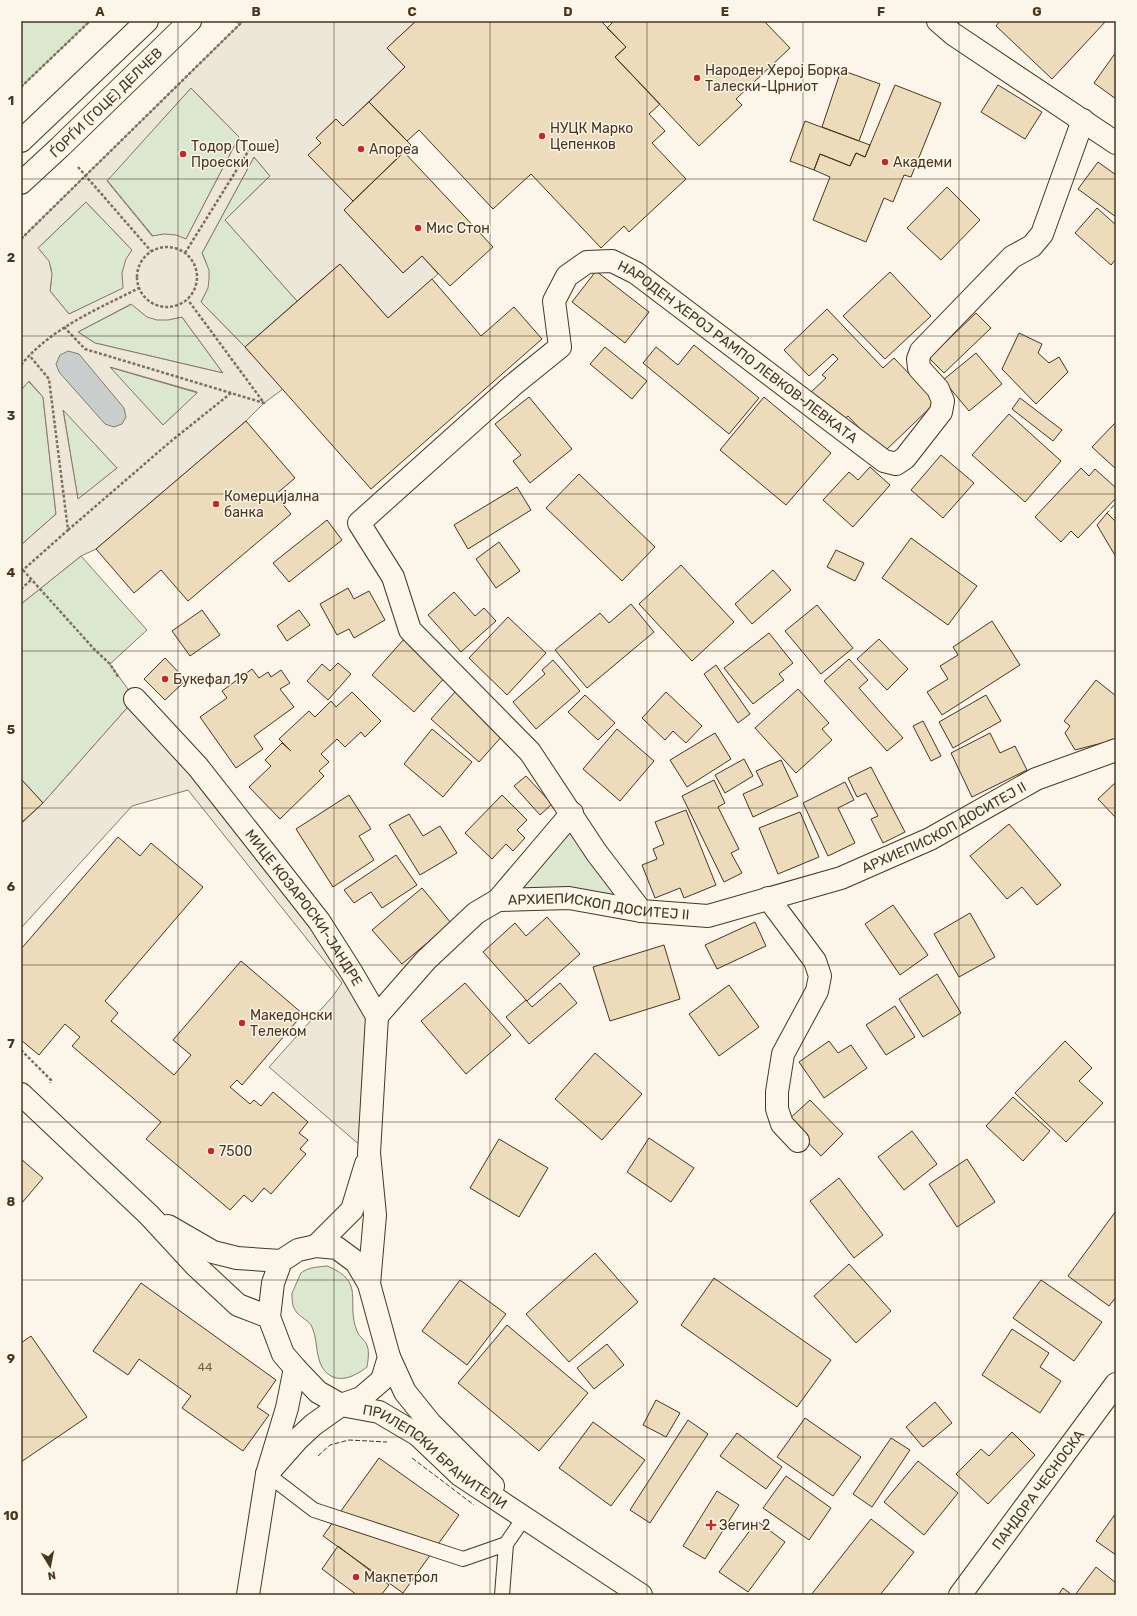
<svg xmlns="http://www.w3.org/2000/svg" width="1137" height="1616" font-family="Rubik,sans-serif">
	<rect width="100%" height="100%" fill="#fbf6e9"/>
	<!-- green -->
	<path fill="#dce7d0" stroke="#887966" d="M21 21H90L21 87Z
		M191 88 239 137 186 239C174 235 165 234 153 236L107 180Z
		M254 157 270 176 225 220 297 301 245 347 201 302C210 283 211 272 202 253Z
		M86 202 132 250C124 263 121 274 124 288L69 314 50 291C53 268 53 266 38 248Z
		M132 304C148 320 160 322 182 317L223 373 95 343 78 332Z
		M109 367 198 393 163 425Z
		M28 381 43 397 56 514 21 545V390Z
		M63 409 117 468 78 500Z
		M81 556 147 630 110 664 135 699 43 803 21 779V604Z
		M572 813 641 911 498 900Z
		M327 1266C367 1282 345 1302 357 1331 358 1335 363 1339 366 1343 370 1350 368 1360 367 1367 353 1378 334 1386 322 1367 315 1354 318 1338 311 1325 307 1319 297 1316 294 1308 292 1305 292 1296 292 1293 293 1291 300 1275 301 1273 308 1267 319 1267 327 1266Z"/>
	<!-- parking -->
	<path fill="#ede7d9" stroke="#887966" fill-rule="evenodd" d="M243 21H416L387 48 405 67 343 126 336 119 316 138 321 143 309 155 353 201 344 210 403 273 422 256 438 274 388 318 340 264 297 301 225 220 270 176 254 157 202 253 209 270V279L208 288 201 302 245 347 283 389 264 403 246 421 96 549 81 556 21 604V545L56 514 43 397 29 381 21 390V239ZM191 88 239 137 186 239 176 235 164 234 152 236 107 181ZM86 202 132 250 126 259 122 273 123 288 69 314 50 291 52 274 49 261 38 248ZM131 304 147 317 157 320H168L182 317 223 373 95 343 78 332ZM110 367 197 392V393L163 425ZM63 410 117 468 78 499Z
		M135 699 198 767 377 1016 369 1153 269 1067 333 996 342 983 188 790 132 806 21 928V824L43 803Z"/>
	<!-- water -->
	<path fill="#c9cecd" stroke="#887966" d="M68 351 79 354 124 408 126 417 122 424 114 427 105 424 59 372 56 364 60 355Z"/>
	<!-- building -->
	<path fill="#ecdcbc" stroke="#4a3520" d="M416 21H601L626 47 615 57 660 104 649 114 665 131 652 143 686 179 629 232 624 226 601 248 531 174 493 209 419 130 407 141 369 102 405 67 387 48Z
		M614 21H764L790 48 736 99 742 105 699 146 615 57 626 47 607 28Z
		M1000 21H1106L1052 79 996 26Z
		M1116 52V99L1094 83Z
		M841 70 880 84 859 141 822 127Z
		M895 85 941 103 911 177 904 175 893 202 884 198 866 242 813 220 830 177 814 170 820 154 850 166 856 153 865 157Z
		M998 85 1042 112 1025 139 981 112Z
		M369 102 411 145 353 201 308 155 321 143 316 138 336 119 343 126Z
		M805 121 870 145 865 157 856 153 850 166 820 154 814 170 790 161Z
		M404 152 493 247 450 286 422 256 403 273 344 210Z
		M1098 162 1116 175V217L1078 189Z
		M947 187 980 220 941 260 907 228Z
		M1097 208 1116 225V259L1111 265 1075 233Z
		M340 264 388 318 432 279 481 336 514 307 542 339 371 489 245 347Z
		M596 271 649 312 625 343 572 302Z
		M890 272 931 316 885 359 843 316Z
		M827 309 883 368 894 358 936 402 883 453 848 416 840 423 811 392 826 378 822 375 838 359 833 354 809 376 784 350Z
		M976 313 991 328 944 373 929 358Z
		M1019 333 1042 344 1038 353 1049 363 1059 357 1068 372 1036 404 1002 369Z
		M694 345 759 398 729 434 643 363 656 347 678 365Z
		M605 347 647 381 632 399 590 364Z
		M976 353 1002 384 969 411 943 380Z
		M529 397 572 449 530 483 513 461 521 455 495 424Z
		M764 397 831 453 786 505 720 450Z
		M1020 398 1062 430 1053 441 1012 409Z
		M1009 414 1061 461 1025 502 972 455Z
		M246 421 295 478 275 495 291 514 188 601 161 570 134 593 96 549Z
		M1116 422V469L1092 447Z
		M941 455 974 483 943 518 911 490Z
		M870 467 890 485 853 527 823 500 849 472 858 480Z
		M1081 468 1089 476 1095 469 1116 488V498L1078 538 1071 531 1061 542 1035 517Z
		M579 474 655 547 622 581 546 508Z
		M517 487 531 510 468 549 454 525Z
		M1107 513 1116 522V557L1097 525Z
		M327 520 342 540 289 582 273 563Z
		M911 538 977 586 948 625 882 578Z
		M499 542 520 571 496 588 476 559Z
		M836 550 864 563 855 581 827 567Z
		M681 565 734 622 692 661 639 604Z
		M773 570 791 590 752 624 735 604Z
		M348 588 354 599 369 591 385 620 354 638 349 629 337 635 320 604Z
		M454 592 475 616 484 608 496 621 461 652 428 615Z
		M631 604 654 632 587 688 555 650 600 613 609 623Z
		M817 605 853 648 821 674 785 631Z
		M202 610 220 635 190 656 172 631Z
		M299 610 310 625 287 641 277 626Z
		M508 617 546 653 507 695 469 658Z
		M992 621 1020 665 942 715 927 692 948 679 940 666 958 655 953 647Z
		M769 633 793 663 779 674 784 680 753 704 724 668Z
		M405 638 447 675 414 712 372 675Z
		M879 639 908 669 887 690 857 659Z
		M165 658 186 680 165 700 144 679Z
		M849 659 868 680 859 688 903 738 887 751 824 681Z
		M553 660 580 691 536 729 513 702 545 674 542 670Z
		M338 663 351 674 328 700 307 681 322 664 330 671Z
		M716 665 750 714 738 723 704 674Z
		M252 669 259 678 268 672 271 677 281 670 290 683 280 689 294 707 254 736 263 749 236 768 200 717 227 698 222 691Z
		M1096 680 1116 696V738L1105 747 1102 743 1075 750 1065 733 1070 726 1064 721Z
		M798 689 829 723 822 729 832 740 796 773 755 728Z
		M352 692 381 721 365 737 361 732 345 747 337 739 321 754 329 762 319 771 324 776 280 819 249 787 271 766 265 760 282 743 291 751 279 739 309 711 315 717 331 701 336 707Z
		M455 692 503 735 479 762 431 719Z
		M666 692 702 726 686 743 673 731 665 740 642 718Z
		M585 695 615 723 598 740 568 712Z
		M986 695 1001 721 953 748 939 722Z
		M923 721 941 756 931 761 913 726Z
		M432 729 472 762 443 797 404 764Z
		M617 729 654 761 620 801 583 769Z
		M715 733 731 759 687 787 670 760Z
		M990 733 1000 753 1015 746 1027 770 972 797 951 753Z
		M744 759 753 776 725 793 715 775Z
		M781 760 798 796 753 817 743 794 763 785 756 771Z
		M871 767 905 832 883 843 871 819 878 816 866 793 857 797 848 778Z
		M526 776 552 804 540 815 514 786Z
		M21 779 43 803 21 823Z
		M714 780 725 803 718 807 739 849 731 853 742 873 724 882 682 796Z
		M845 782 854 800 838 808 855 843 828 856 803 803Z
		M1116 782V818L1098 799Z
		M349 795 371 829 359 836 374 860 333 887 296 829Z
		M502 795 527 820 517 830 525 838 513 851 506 844 492 859 465 833Z
		M686 810 716 885 684 898 680 888 655 898 642 865 657 859 653 849 664 844 655 822Z
		M800 812 819 857 778 874 759 828Z
		M409 814 423 836 440 826 457 853 420 875 389 825Z
		M1009 824 1061 885 1037 905 1022 887 1007 899 970 856Z
		M118 837 140 856 151 843 203 887 105 1001 118 1013 111 1021 174 1075 191 1055 173 1040 241 961 303 1014 242 1085 237 1080 230 1087 250 1104 254 1100 261 1106 273 1092 308 1122 299 1133 308 1140 300 1149 306 1154 271 1194 264 1188 252 1202 244 1195 230 1210 146 1139 161 1122 72 1046 80 1037 65 1024 39 1055 21 1040V949Z
		M396 855 417 885 382 908 371 892 354 903 344 890Z
		M422 888 451 923 402 964 372 930Z
		M893 905 928 955 900 975 865 924Z
		M970 913 995 957 959 977 934 934Z
		M547 917 580 954 527 1001 483 952 515 923 526 936Z
		M755 922 766 946 717 969 705 945Z
		M664 945 680 999 610 1021 593 967Z
		M937 974 961 1013 923 1037 899 999Z
		M465 983 511 1035 466 1074 421 1021Z
		M560 983 577 1003 529 1044 506 1017 526 1000 532 1007Z
		M729 985 759 1027 719 1056 689 1014Z
		M895 1006 915 1037 886 1055 866 1025Z
		M829 1041 838 1053 851 1045 867 1068 824 1098 799 1062Z
		M1065 1041 1092 1068 1079 1081 1103 1103 1066 1142 1015 1093Z
		M595 1053 642 1094 602 1140 555 1099Z
		M1013 1097 1050 1131 1023 1161 986 1126Z
		M810 1100 843 1134 821 1156 787 1121Z
		M912 1131 937 1164 904 1190 878 1157Z
		M649 1138 694 1168 671 1202 627 1172Z
		M499 1139 548 1168 519 1217 470 1188Z
		M21 1159 43 1178 21 1204Z
		M967 1159 995 1202 957 1227 929 1184Z
		M839 1178 883 1235 854 1258 810 1201Z
		M1116 1211V1297L1109 1306 1068 1276Z
		M595 1253 638 1302 569 1362 526 1314Z
		M849 1264 891 1311 856 1343 814 1296Z
		M714 1278 831 1360 797 1407 681 1325Z
		M460 1280 506 1314 467 1365 422 1331Z
		M1041 1280 1102 1322 1074 1361 1013 1318Z
		M141 1283 276 1380 257 1407 269 1415 243 1451 182 1408 191 1396 139 1359 128 1375 93 1351Z
		M507 1325 588 1393 539 1451 458 1383Z
		M1012 1329 1049 1353 1040 1367 1061 1381 1040 1413 982 1375Z
		M31 1336 87 1417 21 1462V1343Z
		M607 1344 624 1365 594 1389 577 1368Z
		M656 1400 680 1413 666 1437 643 1425Z
		M935 1402 952 1423 923 1447 906 1427Z
		M805 1418 861 1457 833 1496 777 1457Z
		M688 1420 708 1434 650 1523 630 1510Z
		M593 1422 645 1460 611 1506 559 1468Z
		M1012 1432 1035 1455 988 1504 956 1474 981 1449 989 1456Z
		M737 1433 782 1467 766 1489 720 1456Z
		M891 1438 910 1450 872 1507 853 1494Z
		M379 1458 459 1515 403 1593 323 1536Z
		M918 1461 958 1493 924 1535 884 1502Z
		M786 1476 831 1508 809 1540 763 1508Z
		M717 1491 739 1505 705 1559 683 1546Z
		M1116 1513V1555L1096 1541Z
		M871 1519 914 1552 880 1595H811Z
		M757 1521 785 1542 748 1592 719 1572Z
		M338 1546 389 1585 381 1595H357L322 1569Z
		M1096 1567 1116 1583V1595H1075Z
		M1063 1588 1072 1595H1058Z"/>
	<g fill="none" stroke-linecap="round" stroke-linejoin="round">
		<defs>
			<path id="lane" d="M267 1474 314 1510 463 1559 506 1544 524 1518
				M502 1595 506 1544"/>
			<g id="street">
				<path d="M938 21 953 34 1116 143"/>
				<path id="s1" d="M135 699 198 767 319 921 352 973 377 1016 369 1153 375 1215 369 1284"/>
				<path d="M768 898 815 961 820 976 817 991 783 1054 777 1092V1109L782 1124 798 1141"/>
				<path d="M498 900 572 813"/>
				<path id="s2" d="M641 911 596 852 530 752 410 630 393 577 359 523 513 385 560 347 554 301 567 276 587 262 612 261 636 273 884 461 896 464 905 458 941 412 943 401 938 389 919 368 918 359 921 351 1012 257 1032 246 1042 234 1083 120"/>
				<path id="s3" d="M377 1016 426 960 476 913 498 900 569 898 641 911 708 916 841 878 930 839 1036 779 1116 750"/>
				<path d="M316 1246 352 1210 366 1164"/>
				<path id="s4" d="M960 1595 1116 1384"/>
			</g>
			<g id="secondary">
				<path d="M21 141 147 21"/>
				<path id="s5" d="M21 183 60 147 190 21"/>
				<path d="M21 1094 149 1215 196 1266 238 1305 269 1317"/>
				<path d="M168 1226 213 1252 237 1258 281 1261"/>
				<path d="M389 1357 405 1392 430 1423 493 1486"/>
				<path id="s6" d="M267 1474 297 1440 313 1425 341 1405 361 1398 382 1380 389 1357 369 1284 356 1262 337 1248 316 1246 298 1250 281 1261 273 1283 269 1317 283 1354 295 1368 318 1392 341 1405 379 1412 418 1435 460 1475 641 1595"/>
				<path d="M248 1595 267 1474 287 1408 295 1368"/>
			</g>
		</defs>
		<!-- lane casing -->
		<use href="#lane" stroke="#4a3520" stroke-width="16"/>
		<!-- street casing -->
		<use href="#street" stroke="#4a3520" stroke-width="24"/>
		<!-- secondary casing -->
		<use href="#secondary" stroke="#4a3520" stroke-width="24"/>
		<!-- path -->
		<path stroke="#7f6f5c" stroke-width="2.5" stroke-dasharray="3 2" stroke-linecap="butt" d="M236 21 240 24
			M21 87 90 21
			M78 167 151 251
			M21 239 243 21
			M137 277a30 30 0 1 1 60 0a30 30 0 1 1-60 0Z
			M185 253 249 150
			M64 327 85 349 264 403 188 300
			M21 365C51 328 98 309 139 288
			M68 530 170 442 231 393
			M21 569 23 570 68 530 49 379 29 355
			M23 570 94 649 110 664 119 678
			M21 589 31 580
			M21 1050 51 1080 50 1083"/>
		<!-- lane -->
		<use href="#lane" stroke="#fbf6e9" stroke-width="14"/>
		<!-- street -->
		<use href="#street" stroke="#fbf6e9" stroke-width="22"/>
		<!-- secondary -->
		<use href="#secondary" stroke="#fbf6e9" stroke-width="22"/>
		<!-- fence -->
		<path stroke="#4a3520" stroke-width="1" stroke-dasharray="5 2" stroke-linecap="butt" d="M1106 514 1116 503
			M318 1456 330 1445 349 1440 387 1442
			M412 1458 474 1505"/>
	</g>
	<!-- grid -->
	<path fill="none" stroke="#4a3520" stroke-width="1" stroke-opacity="0.55" d="M178 21V1595M334 21V1595M490 21V1595M647 21V1595M803 21V1595M959 21V1595M21 179H1116M21 336H1116M21 494H1116M21 651H1116M21 808H1116M21 965H1116M21 1122H1116M21 1280H1116M21 1437H1116"/>
	<!-- markers -->
	<g fill="#c62828" stroke="#fbf6e9" stroke-width="1.5">
		<circle cx="697" cy="78" r="4"/>
		<circle cx="542" cy="136" r="4"/>
		<circle cx="361" cy="149" r="4"/>
		<circle cx="183" cy="154" r="4"/>
		<circle cx="885" cy="162" r="4"/>
		<circle cx="418" cy="228" r="4"/>
		<circle cx="216" cy="504" r="4"/>
		<circle cx="165" cy="679" r="4"/>
		<circle cx="242" cy="1023" r="4"/>
		<circle cx="211" cy="1151" r="4"/>
		<path d="M709 1519h4v4h4v4h-4v4h-4v-4h-4v-4h4z"/>
		<circle cx="356" cy="1577" r="4"/>
	</g>
	<g text-anchor="middle" dominant-baseline="central" stroke-width="3" stroke-linejoin="round" paint-order="stroke">
		<!-- number labels -->
		<g font-size="12" fill="#725f47">
			<text x="205" y="1367">44</text>
		</g>
		<!-- poi labels -->
		<g font-size="14" fill="#4a3520" stroke="#fbf6e9" text-anchor="start">
			<text x="705" y="70">Народен Херој Борка<tspan x="705" dy="16">Талески-Црниот</tspan></text>
			<text x="550" y="128">НУЦК Марко<tspan x="550" dy="16">Цепенков</tspan></text>
			<text x="191" y="146">Тодор (Тоше)<tspan x="191" dy="16">Проески</tspan></text>
			<text x="369" y="149">Апореа</text>
			<text x="893" y="162">Академи</text>
			<text x="426" y="228">Мис Стон</text>
			<text x="224" y="496">Комерцијална<tspan x="224" dy="16">банка</tspan></text>
			<text x="173" y="679">Букефал 19</text>
			<text x="250" y="1015">Македонски<tspan x="250" dy="16">Телеком</tspan></text>
			<text x="219" y="1151">7500</text>
			<text x="719" y="1525">Зегин 2</text>
			<text x="364" y="1577">Макпетрол</text>
		</g>
		<!-- street labels -->
		<g font-size="14" fill="#4a3520" stroke="#fbf6e9">
			<text stroke="none"><textPath href="#s5" startOffset="117">ЃОРЃИ (ГОЦЕ) ДЕЛЧЕВ</textPath></text>
			<text stroke="none"><textPath href="#s2" startOffset="1031">НАРОДЕН ХЕРОЈ РАМПО ЛЕВКОВ-ЛЕВКАТА</textPath></text>
			<text stroke="none"><textPath href="#s3" startOffset="633">АРХИЕПИСКОП ДОСИТЕЈ II</textPath></text>
			<text stroke="none"><textPath href="#s1" startOffset="269">МИЦЕ КОЗАРОСКИ-ЈАНДРЕ</textPath></text>
			<text stroke="none"><textPath href="#s3" startOffset="270">АРХИЕПИСКОП ДОСИТЕЈ II</textPath></text>
			<text stroke="none"><textPath href="#s6" startOffset="644">ПРИЛЕПСКИ БРАНИТЕЛИ</textPath></text>
			<text stroke="none"><textPath href="#s4" startOffset="131">ПАНДОРА ЧЕСНОСКА</textPath></text>
		</g>
	</g>
	<!-- border -->
	<rect width="1137" height="1616" fill="none" stroke="#fbf6e9" stroke-width="44"/>
	<!-- north arrow -->
	<g transform="translate(50 1566) rotate(170)" stroke="#fbf6e9" stroke-width="3" paint-order="stroke">
	<path d="M0-3L7 15L0 10L-7 15Z" fill="#4a3520"/>
	<text y="-6" font-size="11" font-weight="bold" text-anchor="middle" fill="#4a3520">N</text>
	</g>
	<rect x="22" y="22" width="1093" height="1572" fill="none" stroke="#4a3520" stroke-width="1.5"/>
	<g font-size="13" text-anchor="middle" font-weight="bold" fill="#4a3520">
		<text x="100" y="16">A</text>
		<text x="256" y="16">B</text>
		<text x="412" y="16">C</text>
		<text x="568" y="16">D</text>
		<text x="725" y="16">E</text>
		<text x="881" y="16">F</text>
		<text x="1037" y="16">G</text>
		<text x="11" y="105">1</text>
		<text x="11" y="262">2</text>
		<text x="11" y="420">3</text>
		<text x="11" y="577">4</text>
		<text x="11" y="734">5</text>
		<text x="11" y="891">6</text>
		<text x="11" y="1048">7</text>
		<text x="11" y="1206">8</text>
		<text x="11" y="1363">9</text>
		<text x="11" y="1520">10</text>
	</g>
</svg>
